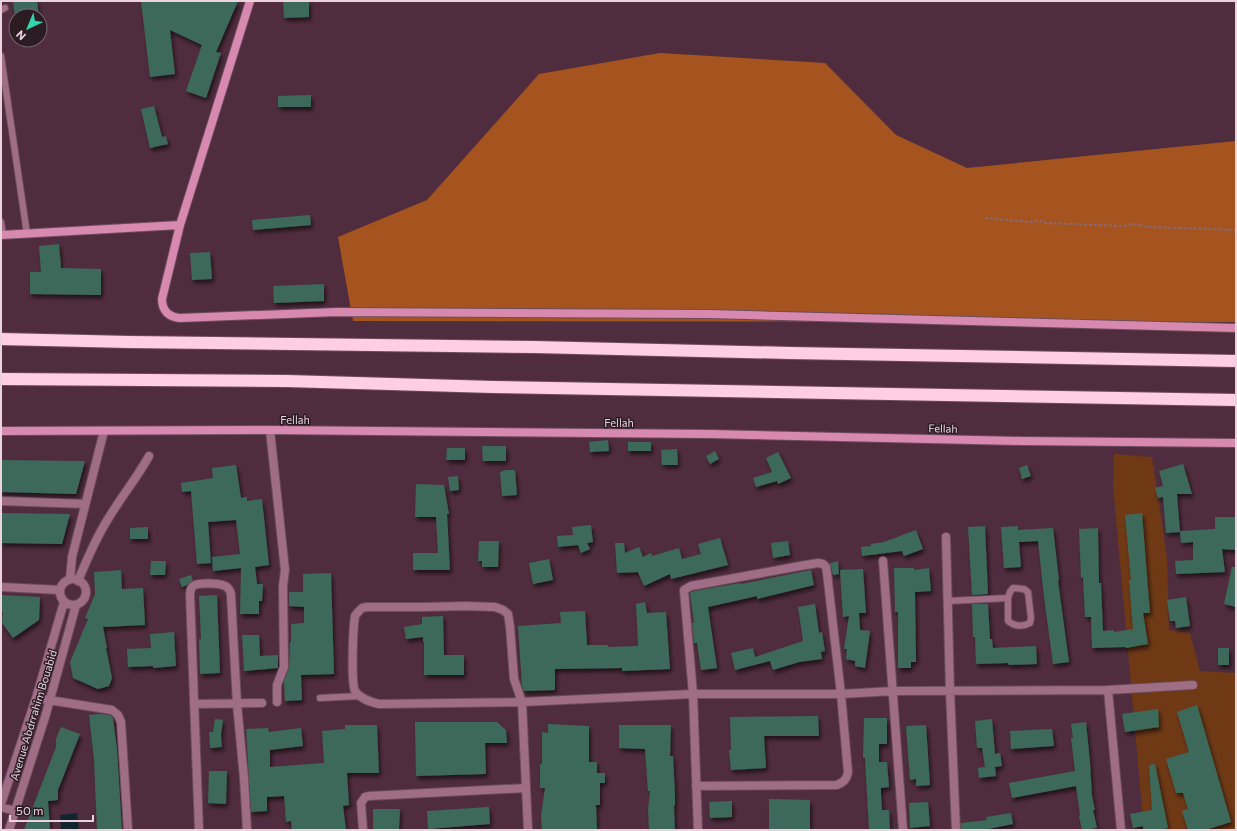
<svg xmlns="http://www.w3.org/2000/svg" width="1237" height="831" font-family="Commissioner,sans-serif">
	<defs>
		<filter id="shadow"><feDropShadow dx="2" dy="3.5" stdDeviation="2" flood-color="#0009"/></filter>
	</defs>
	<rect width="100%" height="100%" fill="#502d3e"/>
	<!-- green -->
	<path fill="#6f3916" d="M1114 454 1152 457 1167 557 1169 630 1190 633 1200 671 1236 673V830H1144L1113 485Z"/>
	<!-- forest -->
	<path fill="#a6541f" d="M660 53 825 63 896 135 967 168 1236 141V322L353 321 338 237 427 200 539 74Z"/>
	<!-- water -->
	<path fill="#11252e" d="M77 813 79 830H61L60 815Z"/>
	<!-- building -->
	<path fill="#3d695a" filter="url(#shadow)" d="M13 1H37L39 16H15Z
		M141 1H238L216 52 221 53 206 98 186 91 202 45 170 30 175 74 150 77Z
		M283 1H309V17L284 18Z
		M311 95V107H278V96Z
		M154 106 162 137 166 136 168 144 150 148 141 109Z
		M310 215 311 225 253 230 252 220Z
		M59 244 61 268 101 269V295L30 294V272H41L39 246Z
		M210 252 212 279 192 280 190 253Z
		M324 284V301L274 303 273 286Z
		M608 440 609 451 590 452 589 442Z
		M628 442H651V451H628Z
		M482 446H506V461H483Z
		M447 448H465V460H446Z
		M677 449 678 465H662L661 450Z
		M715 451 719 459 710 464 706 456Z
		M778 452 791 478 778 484 777 481 756 487 753 478 772 472 766 458Z
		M1 460 85 461 76 494 1 492Z
		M1183 464 1192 494H1177L1180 532 1166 533 1163 497 1158 498 1155 488 1163 486 1159 471Z
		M236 465 241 498 247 497V501L262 499 269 565 255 567 257 584H263L262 601H259V614H240L241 568 213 571 212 557 240 554 236 520 208 522 211 563 197 564 191 491 182 492 181 483 213 478 212 468Z
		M1027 465 1031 476 1022 479 1019 468Z
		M506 470H515L517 495 502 496 500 472Z
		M458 476 459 490 450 491 448 477Z
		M416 484 444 485 449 514H447L450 570H413V553H438L436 517H415Z
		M1 513 70 514 62 544 1 543Z
		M1142 513 1150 613H1143L1148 644 1126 648 1125 647 1092 648 1091 617H1085L1083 577 1081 578 1079 529 1098 528 1099 583H1101L1103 631 1114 630V632L1133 629 1129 580H1131L1125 515Z
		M1215 517H1236V550L1222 549 1225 572 1176 574 1175 561 1193 560V542L1181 543 1180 531 1215 529Z
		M591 525 593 542 587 543 590 549 581 553 578 545 558 547 557 536 573 535 572 527Z
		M985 526 988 594 972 595 968 527Z
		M1018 526V530L1053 528 1059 580 1058 581 1069 662 1053 664 1044 597 1038 541 1019 542 1021 567 1004 568 1001 527Z
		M148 527V539H130V528Z
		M916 530 923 549 904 556 902 551 862 556 861 547 871 546V544L884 542Z
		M720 538 728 565 671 579 670 574 644 586 638 572 617 573 615 543H624L625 553 639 547 643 557 651 553 652 556 679 548 682 559 701 554 698 544Z
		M479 541H499L498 567H482V561H478Z
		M788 541 790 555 773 558 771 543Z
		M549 559 553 580 533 584 529 563Z
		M151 561H166L165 575H150Z
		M838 561 839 574 833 575 830 563Z
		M1232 567H1236V607L1224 604Z
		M894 568H914V570L929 568 931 591 915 592 916 662H911V668H898V612H895Z
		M863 569 866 613H859L860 630 870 631 865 668 855 666V661L846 659 847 649H844L849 616 843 617 840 570Z
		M121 570 122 589 143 588 145 625 103 627 107 648H106L112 678 109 686 98 689 73 678 70 662 88 619 85 618 95 594 94 572Z
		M811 570 814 585 757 599V596L708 607 717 668 701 670 697 643H694L692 623H694L690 593 694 591 740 583 741 584Z
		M331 573 334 674 301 675 302 700 285 701 284 681 289 667 290 642H291V624L304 623V607L289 606V592H303V574Z
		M191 575 193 580 187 585 182 587 179 579Z
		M1 595 40 597 39 620 13 638 2 623 3 612H1Z
		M217 595 220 673 200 674 199 639H201L199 596Z
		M1186 597 1190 626 1176 628 1175 621H1170L1167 600Z
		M645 602 647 613 666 612 670 669 622 671V668L555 669V690L524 691 522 686 518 626 561 623 560 612 585 611 587 645H608V647L638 646 636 604Z
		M815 604 819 633 822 632 825 651 821 652 822 659 799 662 773 670 770 661 735 670 731 653 753 648 755 657 803 641 798 607Z
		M972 604H988L990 639H992L993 648 1036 646 1037 664 1009 665 1008 663 976 664 975 637H973Z
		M443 616 444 655H464V675H424V642H423V637L406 639 404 627 422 624V617Z
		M174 632 176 666 153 668V666L128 667 127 649 151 648 150 634Z
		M242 635H259L260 656 278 655V668L244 671Z
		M1218 648H1229V665H1218Z
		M1197 705 1231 822 1205 830H1188L1182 811 1188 809 1183 793H1176L1166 759 1189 752 1177 712Z
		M1158 709 1159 727 1125 732 1122 714Z
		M99 714 110 715 113 718 117 749 122 830H97L94 760 89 715Z
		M818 716 819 736H764L766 768 731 770 729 750H731L730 717Z
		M864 718H887V744H879V762H887L889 787 881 788V794L882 810H889L890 830H869L865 758H863Z
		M215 719 223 720 221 735 222 747 210 748 209 732H213Z
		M992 719 995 754 1000 753 1002 766 995 767 996 776 979 778 978 768 985 767 982 748H977L975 721Z
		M415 722H497L506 730 507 743H485L486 774 416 776Z
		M1086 722 1090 762 1092 796 1095 810H1093L1097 828 1082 830 1079 816 1080 815 1076 786 1012 798 1009 783 1075 771 1071 738H1073L1071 724Z
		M548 724 589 726V762H597V773H605V783H600V805H596L597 830H542L541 816 545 788H540V764H542V732L548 733Z
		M345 725H377L379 773H347L349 805 343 806 346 830H292L291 821 286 822 284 796 267 797V811L251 812 246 729 268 728 269 732 301 728 303 746 270 750V767L324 763 322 731 345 729Z
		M619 725H671L670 756H673L675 794V806H674L675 830H649L648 810 650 791H648L645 749 619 748Z
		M926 725 930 785 916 786V779L910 780 906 726Z
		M61 727 80 734 58 790V800L48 801 50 830H24L56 747V739Z
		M1052 729 1054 746 1011 749 1010 731Z
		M1155 764 1168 828 1157 830H1143V826L1133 828 1130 814 1152 810 1149 765Z
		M209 771H227L226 804 208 803Z
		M769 799 810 800V830H769Z
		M732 801V817L710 818 709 802Z
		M928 802 930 826 910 828 909 803Z
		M489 807 490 824 428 829 427 811Z
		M373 809H400L399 829H373Z
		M1011 813 1013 824 983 830H961V823L987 820 986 817Z"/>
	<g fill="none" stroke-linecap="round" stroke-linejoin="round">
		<defs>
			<path id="lane" d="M1 10 5 8
				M1 56 27 234
				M1 222 3 235
				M948 601 1008 598V621C1015 627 1022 627 1030 623L1031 618 1028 592 1024 589 1013 588 1010 592 1008 598
				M320 698 360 696"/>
			<path id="street" d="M270 430 285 570 283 586 284 667 277 685V702
				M1 501 85 504
				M946 537 950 691 956 830
				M883 561 903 830
				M70 579 72 557 104 431
				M60 592a13 13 0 1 1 26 0a13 13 0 1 1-26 0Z
				M78 581C87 559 96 538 108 519 121 497 137 478 149 456
				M1 587 60 590
				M1108 690 1121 830
				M36 698 112 710 118 715 121 722 128 830
				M194 704 262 703
				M696 786 837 785C844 782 847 779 848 772L841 694 827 573 826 567 823 564 818 563 800 566 691 586 684 590 693 694 698 830
				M1 804 36 698 64 602
				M1 807 15 811
				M9 830 46 714 76 605
				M199 830 190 595C190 592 190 589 193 586 198 582 222 583 227 587 230 590 231 593 231 596L237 704 244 778 247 830
				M363 830 361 803 365 797 369 796 526 788
				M528 830 522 702 514 679 510 627 508 614 503 610 495 607 465 606 424 607H367L362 608 358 612 355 616 354 624C353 636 351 682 355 691 360 699 371 702 379 704L522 702 693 694H841L894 691 1108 690 1193 685"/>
			<path id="secondary" d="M250 1 180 225 162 299C162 311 169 317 180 318L337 312 710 314 1236 328
				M1 235 180 225
				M1 431 270 430 710 434 1022 441 1236 443"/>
			<path id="highway" d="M1 339 129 342 534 347 790 353 1236 361
				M1 379 287 381 493 387 1236 400"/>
		</defs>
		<!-- lane casing -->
		<use href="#lane" stroke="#6c4b5b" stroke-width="8"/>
		<!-- street casing -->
		<use href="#street" stroke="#6c4b5b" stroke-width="10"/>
		<!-- secondary casing -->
		<use href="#secondary" stroke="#6c4b5b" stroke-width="10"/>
		<!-- highway casing -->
		<use href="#highway" stroke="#6c4b5b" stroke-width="14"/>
		<!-- path -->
		<path stroke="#876877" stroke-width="2" stroke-dasharray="3 2" stroke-linecap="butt" d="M985 218 1031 222 1039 220 1046 223 1123 226 1130 224 1150 227 1236 230"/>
		<!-- lane -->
		<use href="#lane" stroke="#9f6e85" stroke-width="6"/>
		<!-- street -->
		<use href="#street" stroke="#9f6e85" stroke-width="8"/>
		<!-- secondary -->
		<use href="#secondary" stroke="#d889af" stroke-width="8"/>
		<!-- highway -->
		<use href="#highway" stroke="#ffcde4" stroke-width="12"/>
	</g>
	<g text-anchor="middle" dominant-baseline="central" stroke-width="3" stroke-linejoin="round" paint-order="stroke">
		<!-- street labels -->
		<g font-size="11" fill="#ead3dd" stroke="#2b1c23">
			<text x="295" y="419">Fellah</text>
			<text x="619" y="422">Fellah</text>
			<text transform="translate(943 428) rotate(1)">Fellah</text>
			<text transform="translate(33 715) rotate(-73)">Avenue Abdrrahim Bouabid</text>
		</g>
	</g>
	<!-- border -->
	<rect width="1237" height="831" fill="none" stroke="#ead3dd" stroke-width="4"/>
	<!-- north arrow -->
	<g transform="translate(28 28) rotate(224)"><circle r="19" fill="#2b1c23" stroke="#77656d"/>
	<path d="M0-3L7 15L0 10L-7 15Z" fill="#32d4a9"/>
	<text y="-6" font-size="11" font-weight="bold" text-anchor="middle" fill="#ead3dd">N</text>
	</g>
	<!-- scale -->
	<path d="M10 815v6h83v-6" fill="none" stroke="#ead3dd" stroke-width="2"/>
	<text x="16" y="815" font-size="12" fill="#ead3dd" stroke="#2b1c23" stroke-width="3" paint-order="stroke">50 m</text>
</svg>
